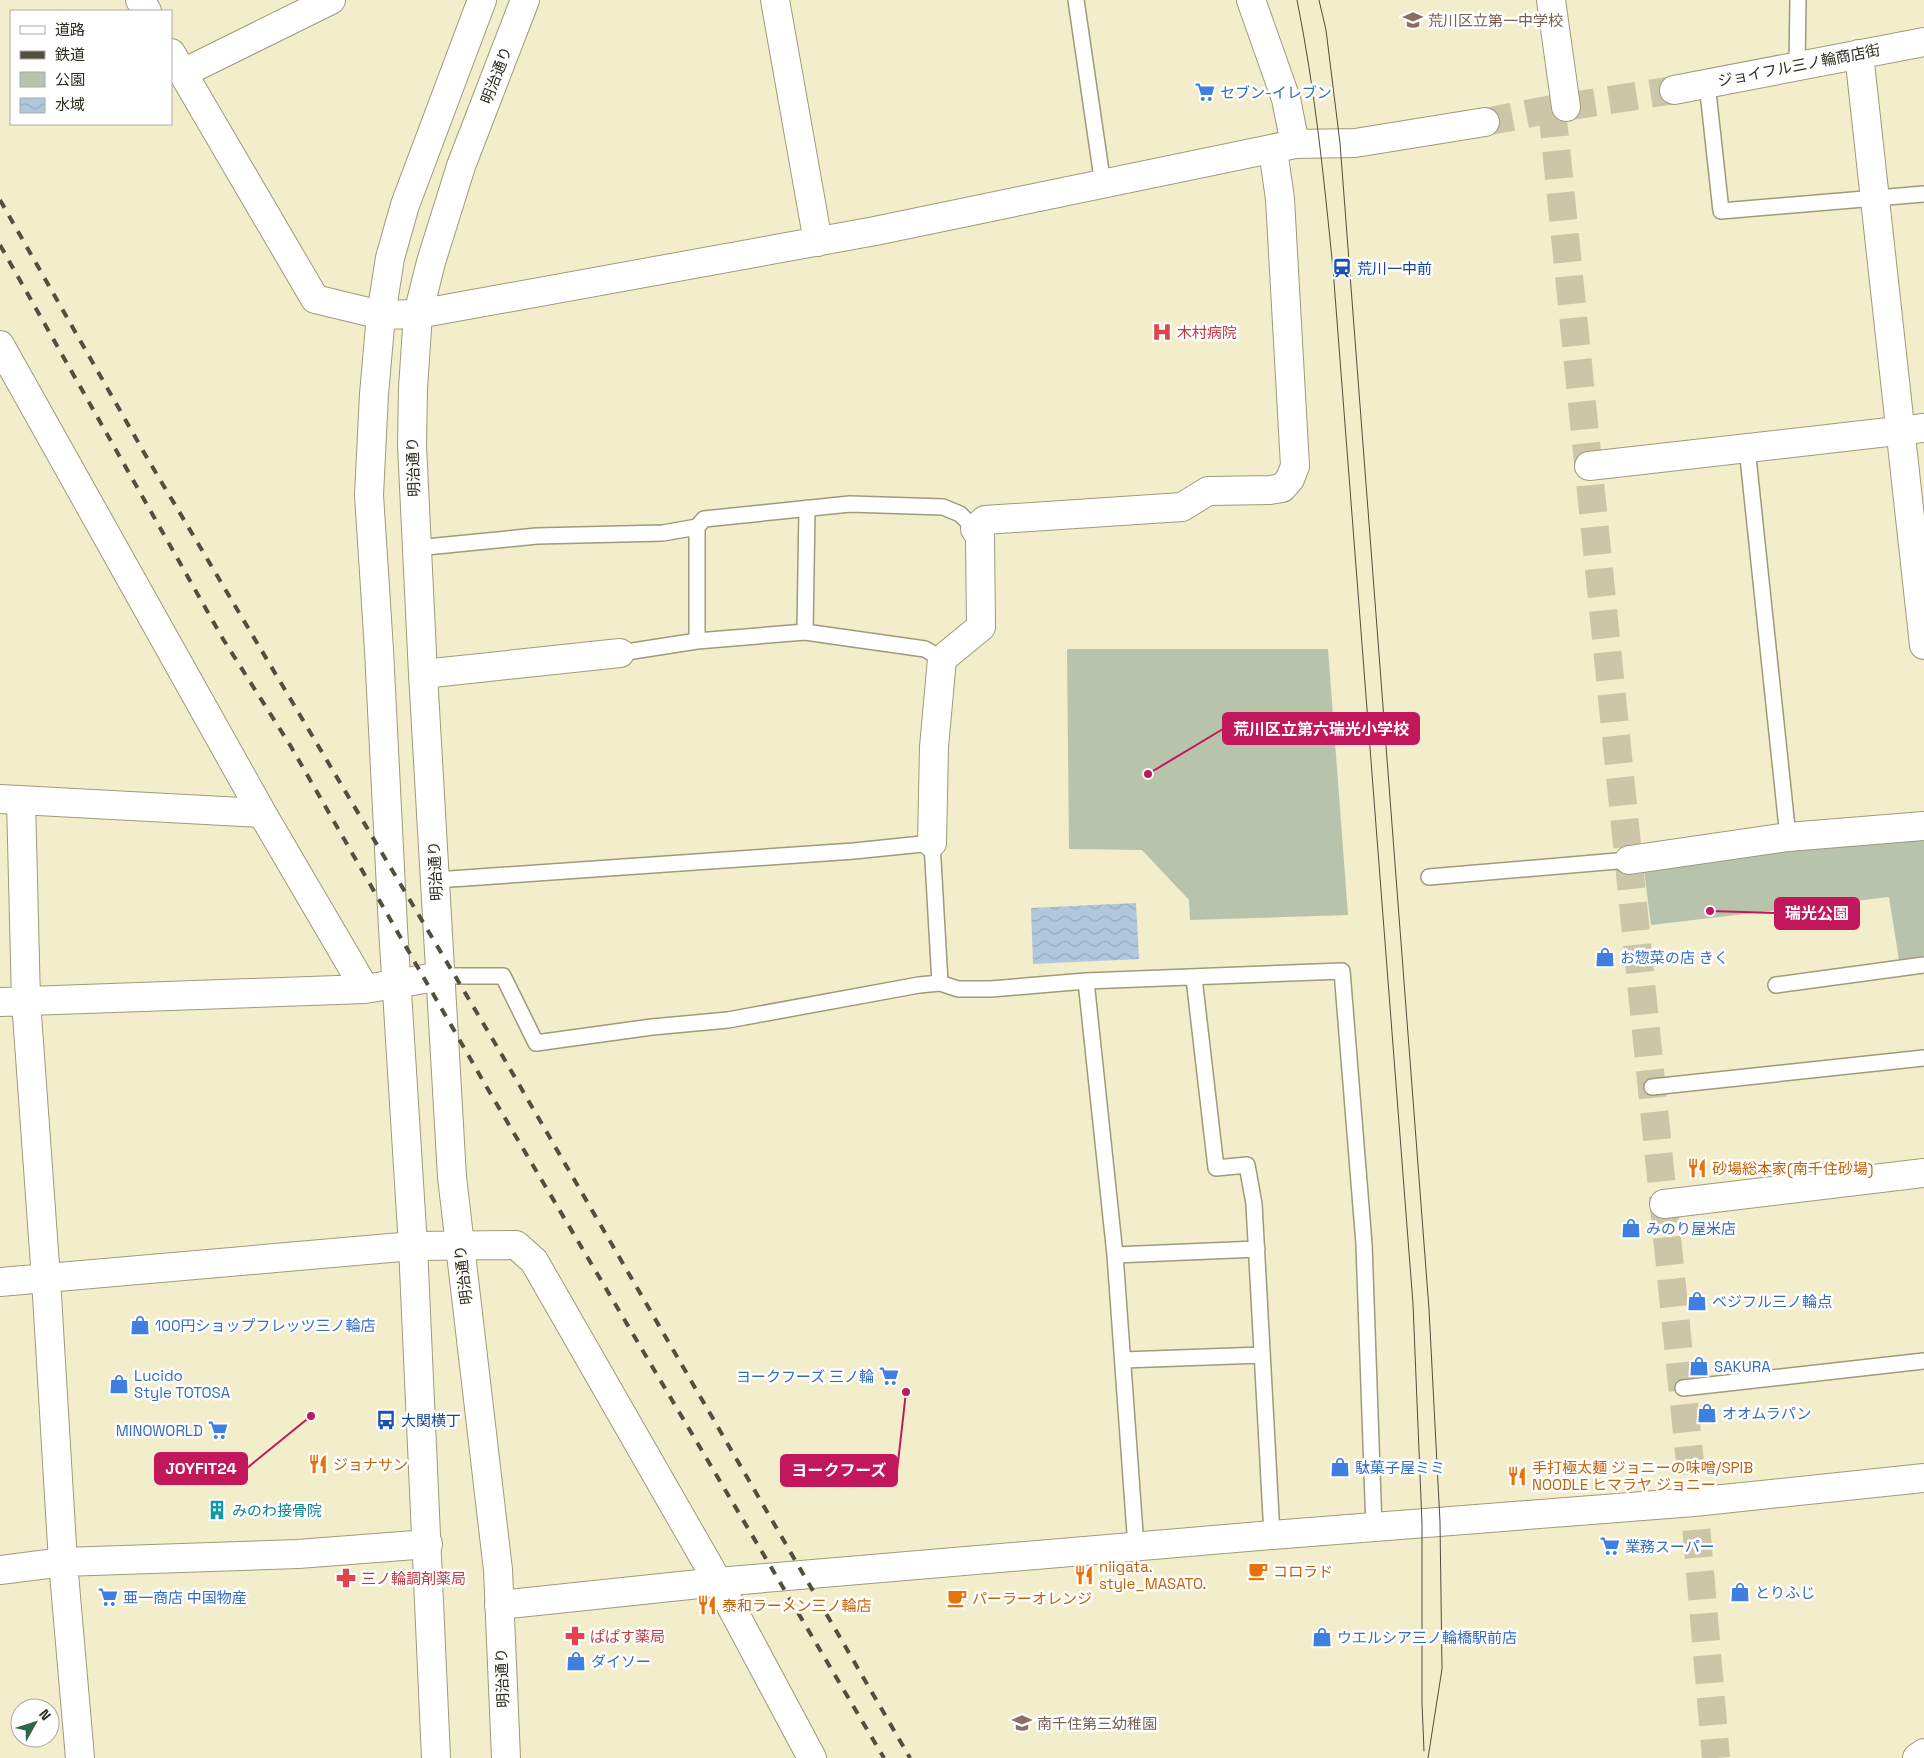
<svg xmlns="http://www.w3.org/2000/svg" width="1924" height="1758" font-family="'Space Grotesk','Noto Sans JP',sans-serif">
	<defs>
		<pattern id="water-waves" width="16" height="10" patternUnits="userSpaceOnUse" patternTransform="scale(1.25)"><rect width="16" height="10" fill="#b0c7de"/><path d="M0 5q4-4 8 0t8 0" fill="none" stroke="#98abbe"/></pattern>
	</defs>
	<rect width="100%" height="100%" fill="#f2edca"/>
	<!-- park -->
	<path fill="#b7c3aa" d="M1067 649H1328L1348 915 1190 920 1189 900 1142 850 1069 849Z
		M1924 835V957L1899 960 1889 897 1651 925 1643 862Z"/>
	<!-- water -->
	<path fill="url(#water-waves)" d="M1136 903 1139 959 1033 964 1031 908Z"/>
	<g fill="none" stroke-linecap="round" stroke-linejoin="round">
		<!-- street-tunnel -->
		<path stroke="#cbc6a8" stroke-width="28" stroke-dasharray="28 14" stroke-linecap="butt" d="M1552 109 1694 1502 1716 1758
			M1485 122 1552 109 1674 90"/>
		<defs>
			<path id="lane" d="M1076 0 1103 185
				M1797 66 1798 0
				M1707 83 1721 211 1924 194
				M1747 448 1788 837
				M697 527V641
				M416 548 537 536 663 533 697 527 704 519 850 504 943 507 960 514 975 529
				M805 632 807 508
				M620 653 697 641 805 632 925 649 942 659
				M1429 877 1629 860
				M436 880 854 851 932 843 940 983
				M442 976H503L536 1043 652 1027 728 1020 919 985 940 983 958 989H991L1086 981 1342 971 1364 1244 1374 1528
				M1194 978 1216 1168 1247 1165 1254 1204 1272 1535
				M1086 981 1115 1255 1136 1547
				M1776 985 1924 965
				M1652 1087 1924 1058
				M1115 1255 1257 1249
				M1123 1360 1262 1355
				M1683 1388 1924 1361"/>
			<path id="street" d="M140 0 147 11
				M775 0 818 242
				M1251 0 1286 99 1295 144
				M1551 0 1566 107
				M171 53 315 299 381 315 418 314 875 231 1295 144 1355 143 1485 122
				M1859 54 1924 645
				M183 73 331 0
				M1674 90 1924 42
				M0 345 262 813 365 989
				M1589 466 1924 428
				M423 674 620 653
				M0 799 262 813
				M21 800 26 1001 46 1279 63 1562 80 1758
				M932 843 934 747 942 659 981 627 980 536 975 529 985 520 1182 507 1208 491 1270 490 1282 488 1290 479 1295 466 1280 199 1273 150
				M1629 860 1788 837 1924 826
				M0 1002 365 989 442 976
				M1664 1204 1924 1173
				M0 1282 413 1246 516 1245 534 1261 718 1582 812 1758
				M0 1570 63 1562 298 1554 428 1544
				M499 1605 718 1582 1272 1535 1694 1502 1924 1478
				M1917 1758 1924 1753"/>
			<path id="primary" d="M436 1758 413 1246 393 928 379 650 369 495 374 394 381 315 390 258 405 205 482 0
				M506 1758 498 1570 452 1177 423 674 412 445 413 388 418 314 431 262 461 166 525 0"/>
		</defs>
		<!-- lane casing -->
		<use href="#lane" stroke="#9f9a7a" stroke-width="18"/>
		<!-- street casing -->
		<use href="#street" stroke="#9f9a7a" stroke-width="30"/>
		<!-- primary casing -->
		<use href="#primary" stroke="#9f9a7a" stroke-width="30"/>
		<!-- lane -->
		<use href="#lane" stroke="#fff" stroke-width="15"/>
		<!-- street -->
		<use href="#street" stroke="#fff" stroke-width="28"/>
		<!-- primary -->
		<use href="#primary" stroke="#fff" stroke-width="28"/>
		<!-- tram -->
		<path stroke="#514f3e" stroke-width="1" d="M1297 0C1315 89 1324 179 1333 269L1413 1304 1422 1524V1703L1424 1751
			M1319 0 1326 30 1340 143 1429 1309 1440 1522 1442 1669 1428 1758"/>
		<!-- rail -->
		<path stroke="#514f3e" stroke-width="4" stroke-dasharray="9 9" stroke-linecap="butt" d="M0 200 146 456 499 1050 910 1758
			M0 245 223 639 290 745 486 1086 884 1758"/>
	</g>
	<!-- icons -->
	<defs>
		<symbol id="school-bare" viewBox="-9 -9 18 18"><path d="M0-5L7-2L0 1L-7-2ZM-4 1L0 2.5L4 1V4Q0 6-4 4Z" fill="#8d6e63" stroke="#fff" stroke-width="2.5" paint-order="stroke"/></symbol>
		<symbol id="supermarket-bare" viewBox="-9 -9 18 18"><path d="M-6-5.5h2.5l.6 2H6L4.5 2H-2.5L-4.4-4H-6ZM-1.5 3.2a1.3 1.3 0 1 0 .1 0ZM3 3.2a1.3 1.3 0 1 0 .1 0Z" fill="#3f7fe0" stroke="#fff" stroke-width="2.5" paint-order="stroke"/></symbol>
		<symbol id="station-bare" viewBox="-9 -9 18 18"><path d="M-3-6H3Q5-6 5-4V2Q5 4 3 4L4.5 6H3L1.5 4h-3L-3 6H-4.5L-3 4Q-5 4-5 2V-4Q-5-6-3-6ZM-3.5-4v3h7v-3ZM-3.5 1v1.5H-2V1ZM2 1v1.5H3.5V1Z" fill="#1a4fb4" stroke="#fff" stroke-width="2.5" paint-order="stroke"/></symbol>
		<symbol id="hospital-bare" viewBox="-9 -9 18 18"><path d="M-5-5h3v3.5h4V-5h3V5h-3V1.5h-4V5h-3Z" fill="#e0444e" stroke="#fff" stroke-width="2.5" paint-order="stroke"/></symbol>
		<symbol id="shop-bare" viewBox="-9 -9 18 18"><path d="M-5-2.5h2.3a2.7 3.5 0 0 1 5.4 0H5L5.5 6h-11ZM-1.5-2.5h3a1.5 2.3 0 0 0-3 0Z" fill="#3f7fe0" stroke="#fff" stroke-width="2.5" paint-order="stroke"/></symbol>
		<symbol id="restaurant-bare" viewBox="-9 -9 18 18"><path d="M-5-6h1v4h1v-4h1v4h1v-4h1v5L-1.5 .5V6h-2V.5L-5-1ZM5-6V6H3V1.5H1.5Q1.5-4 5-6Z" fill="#e8710a" stroke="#fff" stroke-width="2.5" paint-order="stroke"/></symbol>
		<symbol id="bus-bare" viewBox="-9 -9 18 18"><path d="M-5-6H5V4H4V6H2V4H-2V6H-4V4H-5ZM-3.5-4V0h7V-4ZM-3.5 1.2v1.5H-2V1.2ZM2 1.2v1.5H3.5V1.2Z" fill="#1a4fb4" stroke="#fff" stroke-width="2.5" paint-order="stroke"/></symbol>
		<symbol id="building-bare" viewBox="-9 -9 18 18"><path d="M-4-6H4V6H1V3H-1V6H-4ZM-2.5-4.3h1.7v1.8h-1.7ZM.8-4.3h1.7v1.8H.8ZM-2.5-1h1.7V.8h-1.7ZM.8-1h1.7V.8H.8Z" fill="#0f9aa8" stroke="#fff" stroke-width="2.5" paint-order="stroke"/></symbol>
		<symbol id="cafe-bare" viewBox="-9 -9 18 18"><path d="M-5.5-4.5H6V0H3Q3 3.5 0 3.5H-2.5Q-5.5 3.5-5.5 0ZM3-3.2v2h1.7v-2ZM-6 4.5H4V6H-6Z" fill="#e8710a" stroke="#fff" stroke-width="2.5" paint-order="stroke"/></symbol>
		<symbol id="pharmacy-bare" viewBox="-9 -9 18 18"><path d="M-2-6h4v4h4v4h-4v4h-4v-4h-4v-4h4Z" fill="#e0444e" stroke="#fff" stroke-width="2.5" paint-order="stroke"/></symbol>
	</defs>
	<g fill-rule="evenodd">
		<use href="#school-bare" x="1399" y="6" width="28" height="28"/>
		<use href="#supermarket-bare" x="1191" y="78" width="28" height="28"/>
		<use href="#station-bare" x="1328" y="254" width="28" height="28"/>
		<use href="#hospital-bare" x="1148" y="318" width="28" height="28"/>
		<use href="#shop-bare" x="1591" y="943" width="28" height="28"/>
		<use href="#restaurant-bare" x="1683" y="1154" width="28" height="28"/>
		<use href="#shop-bare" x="1617" y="1214" width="28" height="28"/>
		<use href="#shop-bare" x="1683" y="1287" width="28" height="28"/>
		<use href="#shop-bare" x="126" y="1311" width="28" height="28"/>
		<use href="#shop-bare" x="1685" y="1352" width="28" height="28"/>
		<use href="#supermarket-bare" x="875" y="1362" width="28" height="28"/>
		<use href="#shop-bare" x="105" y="1370" width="28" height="28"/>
		<use href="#shop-bare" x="1693" y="1399" width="28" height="28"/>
		<use href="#bus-bare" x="372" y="1406" width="28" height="28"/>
		<use href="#supermarket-bare" x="204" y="1416" width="28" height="28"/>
		<use href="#restaurant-bare" x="304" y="1450" width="28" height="28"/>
		<use href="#shop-bare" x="1326" y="1453" width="28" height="28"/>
		<use href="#restaurant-bare" x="1503" y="1462" width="28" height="28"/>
		<use href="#building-bare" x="203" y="1496" width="28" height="28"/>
		<use href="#supermarket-bare" x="1596" y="1532" width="28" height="28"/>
		<use href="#cafe-bare" x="1244" y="1557" width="28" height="28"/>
		<use href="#restaurant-bare" x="1070" y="1561" width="28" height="28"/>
		<use href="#pharmacy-bare" x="332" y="1564" width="28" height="28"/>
		<use href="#shop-bare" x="1726" y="1578" width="28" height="28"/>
		<use href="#supermarket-bare" x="94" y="1583" width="28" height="28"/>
		<use href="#cafe-bare" x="943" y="1584" width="28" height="28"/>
		<use href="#restaurant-bare" x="693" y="1591" width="28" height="28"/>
		<use href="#pharmacy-bare" x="561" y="1622" width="28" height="28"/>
		<use href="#shop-bare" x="1308" y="1623" width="28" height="28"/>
		<use href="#shop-bare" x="562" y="1647" width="28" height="28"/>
		<use href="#school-bare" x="1008" y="1709" width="28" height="28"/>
	</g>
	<g text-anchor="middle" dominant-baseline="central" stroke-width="5" stroke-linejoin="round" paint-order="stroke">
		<!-- education labels -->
		<g font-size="15" fill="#785e54" stroke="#fff" text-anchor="start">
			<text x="1428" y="20">荒川区立第一中学校</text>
			<text x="1037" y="1723">南千住第三幼稚園</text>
		</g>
		<!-- street labels -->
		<g font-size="15" fill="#2d2b1e" stroke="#fff">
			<text transform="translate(1799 65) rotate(-11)">ジョイフル三ノ輪商店街</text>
			<text transform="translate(496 75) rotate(-69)">明治通り</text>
			<text transform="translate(413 467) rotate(-92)">明治通り</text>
			<text transform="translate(435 871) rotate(-93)">明治通り</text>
			<text transform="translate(463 1275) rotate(-97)">明治通り</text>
			<text transform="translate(502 1678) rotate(-92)">明治通り</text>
		</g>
		<!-- shop labels -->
		<g font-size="15" fill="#366cbe" stroke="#fff" text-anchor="start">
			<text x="1220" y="92">セブン-イレブン</text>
			<text x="1620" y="957">お惣菜の店 きく</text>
			<text x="1646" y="1228">みのり屋米店</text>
			<text x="1712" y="1301">ベジフル三ノ輪点</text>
			<text x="155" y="1325">100円ショップフレッツ三ノ輪店</text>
			<text x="1714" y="1366">SAKURA</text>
			<text x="134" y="1375">Lucido<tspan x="134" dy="17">Style TOTOSA</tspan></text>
			<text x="874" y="1376" text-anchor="end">ヨークフーズ 三ノ輪</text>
			<text x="1722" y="1413">オオムラパン</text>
			<text x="203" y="1430" text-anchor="end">MINOWORLD</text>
			<text x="1355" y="1467">駄菓子屋ミミ</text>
			<text x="1625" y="1546">業務スーパー</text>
			<text x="1755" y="1592">とりふじ</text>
			<text x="123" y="1597">亜一商店 中国物産</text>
			<text x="1337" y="1637">ウエルシア三ノ輪橋駅前店</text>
			<text x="591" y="1661">ダイソー</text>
		</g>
		<!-- transit labels -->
		<g font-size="15" fill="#164399" stroke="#fff" text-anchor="start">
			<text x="1357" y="268">荒川一中前</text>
			<text x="401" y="1420">大関横丁</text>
		</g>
		<!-- health labels -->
		<g font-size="15" fill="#be3a42" stroke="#fff" text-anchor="start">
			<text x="1177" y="332">木村病院</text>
			<text x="361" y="1578">三ノ輪調剤薬局</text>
			<text x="590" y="1636">ぱぱす薬局</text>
		</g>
		<!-- food labels -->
		<g font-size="15" fill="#c56008" stroke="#fff" text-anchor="start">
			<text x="1712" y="1168">砂場総本家(南千住砂場)</text>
			<text x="333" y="1464">ジョナサン</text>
			<text x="1532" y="1467">手打極太麺 ジョニーの味噌/SPIB<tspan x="1532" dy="17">NOODLE ヒマラヤ ジョニー</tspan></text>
			<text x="1099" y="1566">niigata.<tspan x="1099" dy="17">style_MASATO.</tspan></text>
			<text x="1273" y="1571">コロラド</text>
			<text x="972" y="1598">パーラーオレンジ</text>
			<text x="722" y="1605">泰和ラーメン三ノ輪店</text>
		</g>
		<!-- culture labels -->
		<g font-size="15" fill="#0d838f" stroke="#fff" text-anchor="start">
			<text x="232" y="1510">みのわ接骨院</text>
		</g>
	</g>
	<!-- callouts -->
	<path fill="none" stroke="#c2185b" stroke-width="2" d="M1148 774L1223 729M1710 911L1775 913M311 1416L247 1468M906 1392L897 1471"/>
	<g fill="#c2185b" stroke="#fff" stroke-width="2">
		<circle cx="1148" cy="774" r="5"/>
		<circle cx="1710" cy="911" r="5"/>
		<circle cx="311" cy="1416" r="5"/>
		<circle cx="906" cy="1392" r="5"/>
	</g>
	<g fill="#c2185b" stroke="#c2185b" stroke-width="2">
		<rect x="1223" y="713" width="196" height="31" rx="5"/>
		<rect x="1775" y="898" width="84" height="31" rx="5"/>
		<rect x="155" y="1453" width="92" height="31" rx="5"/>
		<rect x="781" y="1455" width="116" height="31" rx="5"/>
	</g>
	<g font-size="16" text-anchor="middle" font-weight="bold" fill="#fff">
		<text x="1321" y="735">荒川区立第六瑞光小学校</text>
		<text x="1817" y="919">瑞光公園</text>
		<text x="201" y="1474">JOYFIT24</text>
		<text x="839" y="1476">ヨークフーズ</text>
	</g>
	<!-- legend -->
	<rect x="10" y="10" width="162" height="115" fill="#ffffff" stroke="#abaaa5"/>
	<rect x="20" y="26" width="25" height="8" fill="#ffffff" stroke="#abaaa5"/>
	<text x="55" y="35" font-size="15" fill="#2d2b1e">道路</text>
	<rect x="20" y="51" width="25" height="8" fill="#514f3e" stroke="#abaaa5"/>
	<text x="55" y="60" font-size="15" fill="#2d2b1e">鉄道</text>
	<rect x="20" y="72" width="25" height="15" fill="#b7c3aa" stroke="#abaaa5"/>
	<text x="55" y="85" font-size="15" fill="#2d2b1e">公園</text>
	<rect x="20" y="98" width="25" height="15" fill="url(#water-waves)" stroke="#abaaa5"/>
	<text x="55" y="110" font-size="15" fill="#2d2b1e">水域</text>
	<!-- north arrow -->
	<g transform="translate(35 1723) rotate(51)"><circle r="24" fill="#ffffff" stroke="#abaaa5"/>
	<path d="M0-4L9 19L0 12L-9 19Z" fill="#306449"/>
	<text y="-8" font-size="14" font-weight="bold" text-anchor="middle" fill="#2d2b1e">N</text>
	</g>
</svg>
